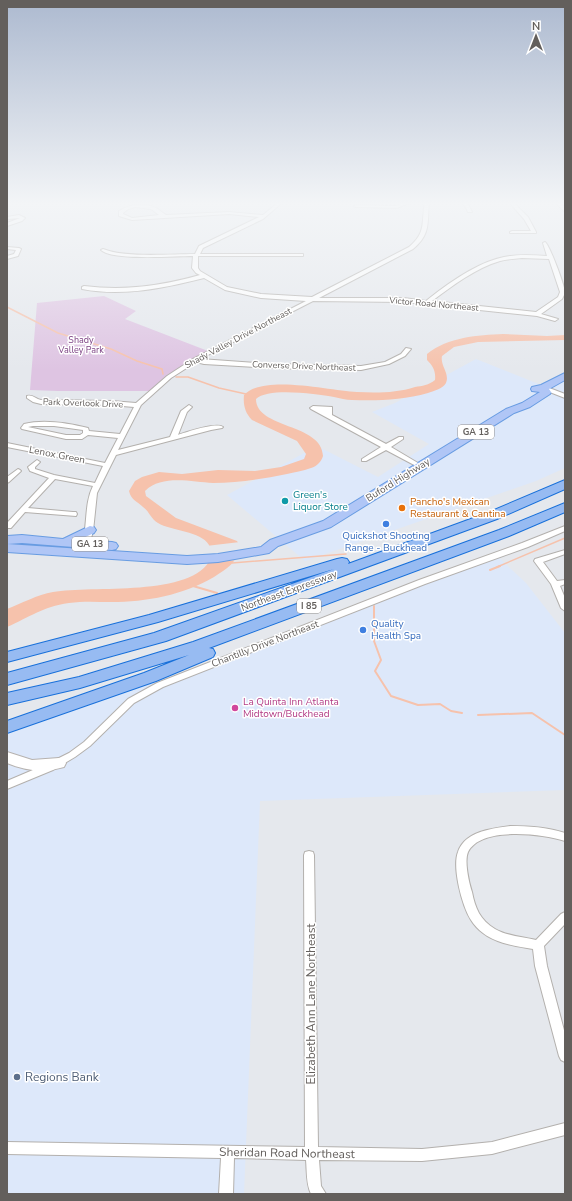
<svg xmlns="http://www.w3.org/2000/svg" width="572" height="1201" font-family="'Nunito Sans',sans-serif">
	<rect width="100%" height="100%" fill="#e5e8ed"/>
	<!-- commercial -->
	<path fill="#dde8fa" d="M476 359 546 387 565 375V468L536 481 305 561 227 495 317 446 378 477 429 444 372 412 395 403Z
		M495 554 526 583 565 633V790L260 801 244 1194H7V728L138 688 381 601Z"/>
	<!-- green -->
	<path fill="#dec4e2" d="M104 296 136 311 125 319 208 351 155 391H58L30 390 37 303Z"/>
	<!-- water -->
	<path fill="#f6c2ac" d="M503 334 547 336 565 335V340L478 342 454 347 442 356C440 366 450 373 446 383 443 389 433 391 428 393 403 400 377 401 352 400 346 400 340 398 334 397 317 394 268 387 256 399 256 429 322 423 323 456 321 462 317 466 311 468 303 471 294 472 287 474 262 479 238 483 213 483 192 482 162 474 145 491L146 496 176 518 237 541 240 546C236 564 229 567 214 577 183 595 147 602 111 602 97 602 83 601 69 603 42 607 30 617 7 627V609C22 603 37 595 53 592 92 585 193 598 211 558 211 554 211 549 209 545 201 531 171 531 158 523 151 519 149 511 143 507 137 501 131 500 129 491L135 481 142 477 159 472 182 474 218 470 255 471 281 467 304 459 306 454 297 441 252 420C245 413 243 405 244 395 264 374 330 391 357 392 376 393 397 393 415 387 422 386 429 385 435 380 436 371 433 366 427 360V354C448 337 478 335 503 334Z"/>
	<!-- pier -->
	<path fill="#e5e8ed" d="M240 542 242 546V552L238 560 206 563 209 557V552L206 546Z"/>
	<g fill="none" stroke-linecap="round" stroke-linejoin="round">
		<!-- stream-far1 -->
		<path stroke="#f6c2ac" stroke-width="1.5" d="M7 307 58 333 111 349 137 361 162 369 163 374
			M176 377H188L219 388 246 394
			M232 563 346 554
			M497 567 565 538"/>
		<!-- stream -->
		<path stroke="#f6c2ac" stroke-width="2" d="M490 570 500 566
			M193 586 217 593
			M374 606V641L381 660 375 671 391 696 418 705 440 704 451 711 462 713
			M478 715 532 713 565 735"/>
		<defs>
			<path id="street" d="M279 202H283L263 219 203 248 200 254H303V256H198V268L200 271 227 287 261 294 312 297 409 247C427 232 421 222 425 202H429C427 223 431 234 413 249L319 298H404L426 301C447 284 478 262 504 257 518 254 533 255 547 256L543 243 545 242C549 244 565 286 565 293L562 299 541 314 558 319 555 321 537 316 404 302 313 301 200 359 272 364 361 366 385 362 401 354 406 348 411 349 405 356 389 364 361 370 272 368 204 364 196 362 171 378 141 405 118 450 170 437 181 411 189 405 192 407 187 412 178 435C187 432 216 422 223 427L222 428 211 430 116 455 97 493 93 531 89 546H83L82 544C88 525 84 504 93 486L55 479 28 508 73 512H76L77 514 76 516 25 512 11 528H7V523L49 478 30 471 28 467 37 460 40 462 35 467V469L54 475 95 483 103 466 7 447V443L105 463 118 438 88 435 82 439H66L22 429 21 428 24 424C44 419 68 423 88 428L89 431 120 434 134 407 111 405 41 404 33 402 27 398V396C32 394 36 399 41 400L111 401 136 403 167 376 193 359 306 301 261 298 225 290 204 278C164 288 123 297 82 289V287L84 286C125 291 160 286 200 275L196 273 192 268 193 256C175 256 112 261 101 250L103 249C125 258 170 254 195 254L199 246 259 217 229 214 132 220 119 216V211C130 204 144 202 156 208 160 210 162 213 166 215L229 212 263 215ZM136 207 151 209 159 215 132 218 123 214V213L128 209ZM522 258 549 259 560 292 558 297 536 312 432 301C452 286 476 268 500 261 507 259 515 259 522 258ZM33 426H54L83 430V433L80 435H66L28 427Z
				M407 202H412L397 208 356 207 354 206 356 205 396 206Z
				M463 202H467L472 212H468Z
				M509 202H513L528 217 536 232V233H510V232L512 231H531L524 219Z
				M555 202H559L565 208V212Z
				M19 215 25 218 22 221 7 226V223L20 218 7 219V217Z
				M7 247 19 248 21 249 18 256 7 259V256L14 254 16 250 7 249Z
				M544 386 565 394V398L542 389V387Z
				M313 406 332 407V415L386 444 399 437H403V439L391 447 423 466 420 468 418 467 386 450 366 461H362V459L381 447 311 409 310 408Z
				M18 469 20 470 21 471 20 472 9 482 7 483V477Z
				M565 526V531L528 547 425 584 163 687 134 703 90 746 75 757 53 770 7 789V781L47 764 69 753 84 742 128 699 157 683 419 580 522 543Z
				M565 550V554L543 562 557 581 565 580V584L560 586 565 598V611L561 608 551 584 534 561 535 559Z
				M510 826C529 826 547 827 565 833V841C543 834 481 826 468 852 464 861 469 883 472 892 475 908 480 920 495 929 507 936 523 937 536 940L561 914 565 912V924L544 946 547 966 565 1034V1062L561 1060 559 1056 535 966 533 949C517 946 497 944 483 933 479 930 474 925 471 920 462 906 452 867 458 852 459 848 463 842 467 839 478 830 496 828 510 826Z
				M309 851 313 852 314 855 318 1147 422 1149 492 1142 565 1123V1135L492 1154 422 1161 319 1160 321 1186 326 1194H311C306 1184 307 1171 306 1160L234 1158 233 1194H219L221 1158 7 1154V1142L305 1147 304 855 305 852Z"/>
			<path id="secondary" d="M7 752 32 760 59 758 64 759 66 763 64 767C44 773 26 771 7 763Z"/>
			<path id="primary" d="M565 373V380L549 389 551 392 550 394 530 407 514 413 331 527 278 546 269 553 218 562 187 564 7 552V544L187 556 218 554 261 547 270 540 323 521 506 409 522 403 540 392 532 391 531 389 532 387 541 385Z
				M90 526 94 527 96 530 94 533 79 540 112 542 116 543 118 546 116 549 112 550 22 543 7 544V536L22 535 63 539Z"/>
			<path id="highway" d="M565 480V489L497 519 166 641 7 685V673L154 633 334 569 158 622 7 662V652L149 615 337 559 342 558 347 559 349 562 348 564 487 513Z
				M565 503V512L509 536 209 648 213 649 215 653 213 657 156 681 7 733V721L144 673 189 655 80 688 7 705V693L79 677 193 642 499 530Z"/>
		</defs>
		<!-- street casing -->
		<use href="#street" stroke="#b3b0ad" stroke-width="2"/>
		<!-- secondary casing -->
		<use href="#secondary" stroke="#b6b2af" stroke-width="2"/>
		<!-- primary casing -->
		<use href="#primary" stroke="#689ce2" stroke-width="2"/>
		<!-- highway casing -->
		<use href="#highway" stroke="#1870da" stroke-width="2"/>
		<!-- street -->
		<use href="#street" fill="#fff" fill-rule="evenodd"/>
		<!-- secondary -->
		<use href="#secondary" fill="#fff" fill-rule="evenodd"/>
		<!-- primary -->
		<use href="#primary" fill="#b0c6f6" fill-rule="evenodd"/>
		<!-- highway -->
		<use href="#highway" fill="#97bbf2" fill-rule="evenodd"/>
	</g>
	<!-- sky -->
	<linearGradient id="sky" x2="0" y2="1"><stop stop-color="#adbad0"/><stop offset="0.55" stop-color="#f3f5f7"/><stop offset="1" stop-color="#f3f5f7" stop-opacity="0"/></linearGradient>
	<rect width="572" height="370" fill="url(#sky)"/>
	<!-- markers -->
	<circle fill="#0f9aa8" stroke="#fff" stroke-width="1.5" cx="285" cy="501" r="4"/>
	<circle fill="#e8710a" stroke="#fff" stroke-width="1.5" cx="402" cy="508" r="4"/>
	<g fill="#3f7fe0" stroke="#fff" stroke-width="1.5">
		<circle cx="386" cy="524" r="4"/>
		<circle cx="363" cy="630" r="4"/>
	</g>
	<circle fill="#d1479c" stroke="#fff" stroke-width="1.5" cx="235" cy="708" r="4"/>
	<circle fill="#5c6f8a" stroke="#fff" stroke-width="1.5" cx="17" cy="1077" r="4"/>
	<g text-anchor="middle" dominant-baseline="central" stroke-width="3" stroke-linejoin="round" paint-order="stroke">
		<!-- far-street labels -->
		<g font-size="9" fill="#635f5c" stroke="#fff">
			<text transform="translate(434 304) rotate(5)">Victor Road Northeast</text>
			<text transform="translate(238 338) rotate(-28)">Shady Valley Drive Northeast</text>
			<text transform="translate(304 366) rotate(2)">Converse Drive Northeast</text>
			<text transform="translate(83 403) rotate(2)">Park Overlook Drive</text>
		</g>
		<!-- far-park labels -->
		<g font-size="9" fill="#7a3e81" stroke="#fff">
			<text x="81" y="340">Shady<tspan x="81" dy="10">Valley Park</tspan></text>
		</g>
		<!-- shield labels -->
		<g fill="#fff" stroke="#928f8d" stroke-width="1">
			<rect x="458" y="425" width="36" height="14" rx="3"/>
			<rect x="72" y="537" width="36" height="14" rx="3"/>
			<rect x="297" y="599" width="24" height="14" rx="3"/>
		</g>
		<g font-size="9" font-weight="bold" fill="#635f5c">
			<text x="476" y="432">GA 13</text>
			<text x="90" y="544">GA 13</text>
			<text x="309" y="606">I 85</text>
		</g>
		<!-- street labels -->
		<g font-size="10" fill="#635f5c" stroke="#fff">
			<text transform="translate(57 455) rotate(11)">Lenox Green</text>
			<text transform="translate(398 480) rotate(-32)">Buford Highway</text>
			<text transform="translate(289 591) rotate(-20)">Northeast Expressway</text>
			<text transform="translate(265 644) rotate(-21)">Chantilly Drive Northeast</text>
		</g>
		<!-- culture labels -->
		<g font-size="10" fill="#0d838f" stroke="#fff" text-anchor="start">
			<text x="293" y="495">Green's<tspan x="293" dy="12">Liquor Store</tspan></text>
		</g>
		<!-- food labels -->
		<g font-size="10" fill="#c56008" stroke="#fff" text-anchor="start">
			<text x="410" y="502">Pancho's Mexican<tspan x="410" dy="12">Restaurant &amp; Cantina</tspan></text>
		</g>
		<!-- shop labels -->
		<g font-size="10" fill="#366cbe" stroke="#fff">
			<text x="386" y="536">Quickshot Shooting<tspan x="386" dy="12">Range - Buckhead</tspan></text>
			<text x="371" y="624" text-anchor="start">Quality<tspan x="371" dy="12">Health Spa</tspan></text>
		</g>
		<!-- hotel labels -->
		<g font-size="10" fill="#b23c85" stroke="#fff" text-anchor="start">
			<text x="243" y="702">La Quinta Inn Atlanta<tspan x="243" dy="12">Midtown/Buckhead</tspan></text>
		</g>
		<!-- near-street labels -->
		<g font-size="12" fill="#635f5c" stroke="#fff">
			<text transform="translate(311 1004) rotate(-90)">Elizabeth Ann Lane Northeast</text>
			<text transform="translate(287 1153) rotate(1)">Sheridan Road Northeast</text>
		</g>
		<!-- near-service labels -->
		<g font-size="12" fill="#4e5e75" stroke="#fff" text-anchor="start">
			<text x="25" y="1077">Regions Bank</text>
		</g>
	</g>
	<!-- border -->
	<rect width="572" height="1201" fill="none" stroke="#635f5c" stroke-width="16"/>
	<!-- north arrow -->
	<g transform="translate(536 36)" stroke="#ffffff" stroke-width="3" paint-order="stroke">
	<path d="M0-3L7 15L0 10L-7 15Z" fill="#635f5c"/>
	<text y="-6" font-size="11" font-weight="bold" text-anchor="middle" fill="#635f5c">N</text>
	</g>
</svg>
